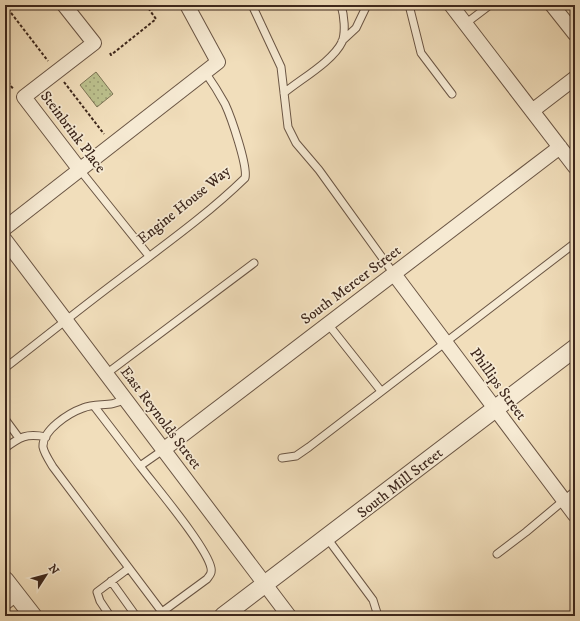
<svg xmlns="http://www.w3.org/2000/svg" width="580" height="621" font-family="'IM FELL DW Pica',serif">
	<defs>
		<pattern id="grass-dots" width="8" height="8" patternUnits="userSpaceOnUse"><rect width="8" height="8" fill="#bcc18e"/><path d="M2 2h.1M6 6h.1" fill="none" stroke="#9a9d73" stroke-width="1.8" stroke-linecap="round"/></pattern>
	</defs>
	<rect width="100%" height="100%" fill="#f1debb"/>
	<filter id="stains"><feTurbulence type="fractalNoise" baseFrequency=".005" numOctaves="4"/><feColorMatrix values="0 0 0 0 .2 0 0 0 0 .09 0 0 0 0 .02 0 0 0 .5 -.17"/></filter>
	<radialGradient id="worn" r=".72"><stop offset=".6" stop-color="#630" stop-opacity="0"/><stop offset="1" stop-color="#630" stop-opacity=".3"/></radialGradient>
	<!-- grass -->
	<path fill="url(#grass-dots)" stroke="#7c7455" d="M96 72 113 94 97 107 80 85Z"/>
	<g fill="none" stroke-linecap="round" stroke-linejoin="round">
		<defs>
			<path id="service" d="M252 5 281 67 288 127 296 143 319 170 394 274
				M409 5 421 53 452 94
				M465 24 490 5
				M342 41 356 28 367 5
				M284 93C301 79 333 61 342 42 346 32 344 15 341 5
				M80 170 149 256
				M328 324 381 391
				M5 368C44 338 82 307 121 278 163 246 207 215 245 178 248 166 231 117 225 104 219 93 212 82 205 72
				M106 374 254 263
				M124 399C111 408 97 402 83 408 69 413 42 430 43 447 44 453 50 462 53 467L165 616
				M94 406 140 466 163 450
				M5 419 19 438
				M5 448C20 437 26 433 46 437
				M282 458 296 456 309 447 575 243
				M140 466C155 486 207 547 211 568 212 573 210 575 207 579L162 612
				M327 538 373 600 378 616
				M497 554 526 532 575 491
				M111 581 136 616
				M5 607 18 597
				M110 616 100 601 97 592 129 568"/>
			<path id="minor" d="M64 5 94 43 24 97 80 170
				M451 5 575 167
				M552 5 575 34
				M532 111 575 78
				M5 228 218 62 187 5
				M5 240 289 616
				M394 274 575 515
				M163 450 560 147"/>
			<path id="tertiary" d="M5 580 33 616
				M223 616 575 348"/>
		</defs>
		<!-- service casing -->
		<use href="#service" stroke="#6a5544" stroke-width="9"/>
		<!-- minor casing -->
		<use href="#minor" stroke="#6a5544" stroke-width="16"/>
		<!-- tertiary casing -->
		<use href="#tertiary" stroke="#6a5544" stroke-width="19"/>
		<!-- path -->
		<path stroke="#3d271c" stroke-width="2" stroke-dasharray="3 2" stroke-linecap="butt" d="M5 5 48 61
			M110 53 111 55 156 19 146 5
			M5 78 14 90
			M64 82 104 134"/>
		<!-- service -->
		<use href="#service" stroke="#f6ead3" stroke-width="7"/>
		<!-- minor -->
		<use href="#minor" stroke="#f6ead3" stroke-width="14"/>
		<!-- tertiary -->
		<use href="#tertiary" stroke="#f6ead3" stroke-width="17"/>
	</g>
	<g text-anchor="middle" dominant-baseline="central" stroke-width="3.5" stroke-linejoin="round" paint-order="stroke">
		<!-- street labels -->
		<g font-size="15" fill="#3d271c" stroke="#f6ead3">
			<text transform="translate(73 132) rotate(53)">Steinbrink Place</text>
			<text transform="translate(184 205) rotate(-39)">Engine House Way</text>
			<text transform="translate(351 285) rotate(-37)">South Mercer Street</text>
			<text transform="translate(498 384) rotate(54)">Phillips Street</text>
			<text transform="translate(161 418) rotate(53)">East Reynolds Street</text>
			<text transform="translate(400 483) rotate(-38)">South Mill Street</text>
		</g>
	</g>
	<!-- margin -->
	<rect width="580" height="621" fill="none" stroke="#f1debb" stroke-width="20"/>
	<rect x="6" y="6" width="568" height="609" fill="none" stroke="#3d271c" stroke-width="2"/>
	<rect x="10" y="10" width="560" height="601" fill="none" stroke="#3d271c"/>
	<!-- north arrow -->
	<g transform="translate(46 575) rotate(54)" stroke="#f6ead3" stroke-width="3" paint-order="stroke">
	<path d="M0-3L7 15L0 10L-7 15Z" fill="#3d271c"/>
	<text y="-6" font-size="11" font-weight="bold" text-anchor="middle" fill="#3d271c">N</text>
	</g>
	<rect width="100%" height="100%" filter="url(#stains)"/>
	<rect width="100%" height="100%" fill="url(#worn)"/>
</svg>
